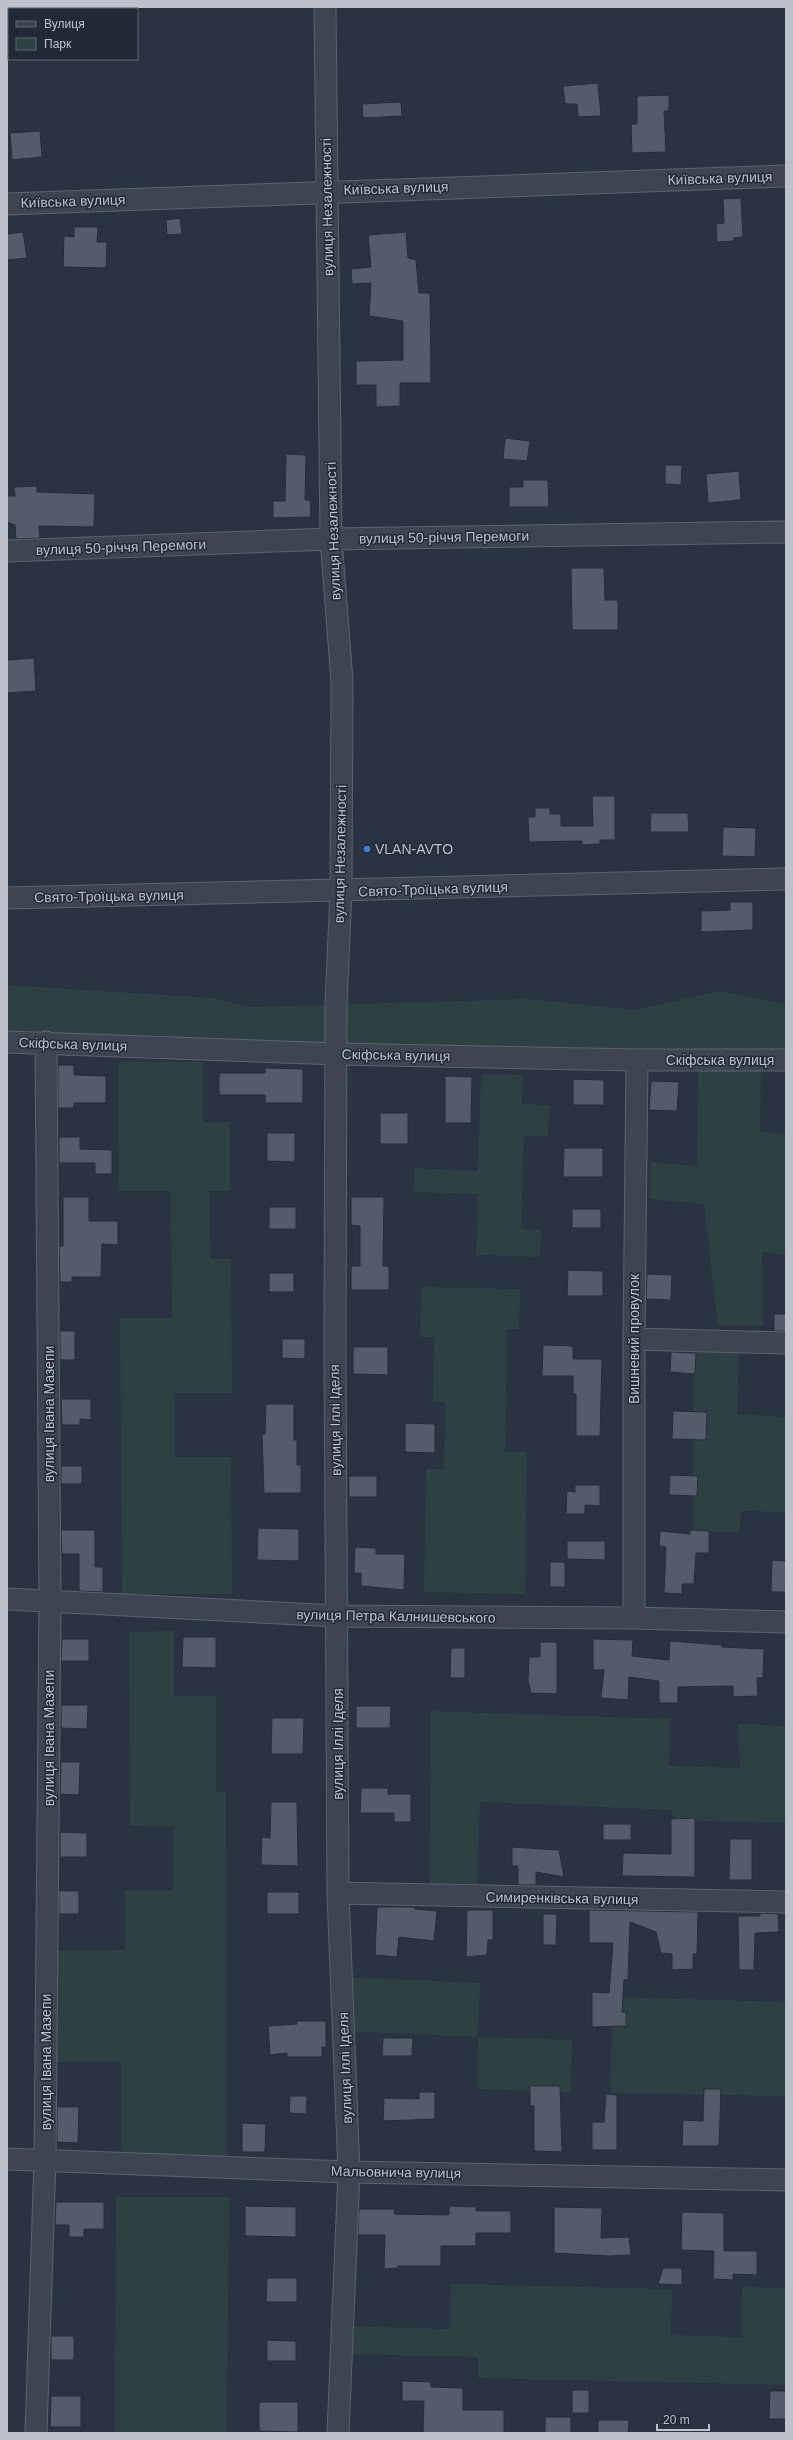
<svg xmlns="http://www.w3.org/2000/svg" width="793" height="2440" font-family="Helvetica,sans-serif">
	<rect width="100%" height="100%" fill="#2a3341"/>
	<!-- green -->
	<path fill="#2d4143" d="M7 985 211 998 251 1007 527 999 636 1010 719 991 786 1004V1060L7 1042Z
		M119 1062H203V1122H230V1191H209L210 1259H231L232 1393H175V1457H231L232 1594H122L120 1318H172L171 1191H119Z
		M698 1070 761 1071 760 1132 786 1134V1255L762 1252 763 1326H718L704 1204 650 1199 651 1162 697 1166Z
		M481 1074 523 1075 522 1104 549 1105 548 1136H524L521 1229 541 1230 540 1257 476 1255 478 1194 414 1192 415 1168 478 1171Z
		M421 1287 520 1289 519 1329H507L505 1452H527L525 1594 424 1592 426 1469H444L445 1402 433 1401 434 1337H420Z
		M694 1351 739 1353 737 1414 786 1417V1512L741 1511 739 1533 693 1530Z
		M174 1631V1696H216V1792H226L227 2157H121V2062H43V1951L125 1950V1890H173V1827L130 1826 129 1632Z
		M431 1711 670 1719 669 1766 740 1768 738 1724 786 1726V1823L674 1820 672 1810 480 1802 477 1887 430 1886Z
		M347 1977 480 1983 478 2037 572 2040 571 2092 477 2089 478 2037 345 2031Z
		M613 1997 786 2002V2096L610 2093Z
		M116 2197H229L227 2433H115Z
		M451 2284 672 2289 671 2335 741 2337 742 2287 786 2288V2385L478 2378V2357L343 2354 344 2326 450 2329Z"/>
	<!-- building -->
	<path fill="#545c6c" stroke="#252c39" d="M598 83 601 116 578 117 577 104H565L563 86Z
		M669 95V111H664L666 152 632 153 631 124H637V96Z
		M401 102 402 116 363 118 362 104Z
		M40 131 42 157 12 160 10 133Z
		M741 198 743 237 734 238V241L717 242 716 224 724 223 723 199Z
		M180 218 182 234 167 235 166 220Z
		M74 227H98L97 242H107L106 268 63 267 64 236 74 237Z
		M23 232 27 258 7 260V234Z
		M406 232 408 258 416 260 419 293H430L431 383H400V406L376 407V385H356V361L403 360V321L369 316 371 283 352 284 351 269 371 267 368 235Z
		M505 438 530 441 527 461 503 459Z
		M286 454 306 455 305 500H310L311 517 273 518V501H285Z
		M665 465H682L681 485 665 484Z
		M739 471 741 500 708 503 706 474Z
		M523 480H548L549 507H509V487H523Z
		M37 486V492L95 494 94 527 39 526 40 538 16 539 15 525 7 522V496H15L14 487Z
		M571 568H604L605 600H618V630H572Z
		M34 658 36 691 7 693V660Z
		M592 796H615V840H600V844L582 845V841L529 842 528 817H535V808H550V814H561V826H593Z
		M651 813H688L689 832H650Z
		M723 827 756 828 755 857 722 856Z
		M730 902H753V930L701 932V911L730 910Z
		M58 1065H74V1075L106 1076V1103H74V1108H58Z
		M265 1068 303 1069V1103H265V1095H219V1073H265Z
		M445 1076 472 1077 471 1123H445Z
		M573 1079 604 1080V1105H573Z
		M651 1081 679 1082 677 1111 649 1110Z
		M380 1113H408V1144H380Z
		M267 1133H295V1162L267 1161Z
		M59 1137H80V1149L112 1150V1174H95V1163H59Z
		M564 1148H603V1177H563Z
		M63 1197H89V1221H118V1245L102 1244 101 1277H72V1282H60L59 1246H63Z
		M351 1197H384L383 1266H389V1290H351V1266H360V1226L351 1225Z
		M269 1207H296V1229H269Z
		M572 1209H601V1228H572Z
		M568 1270 603 1271V1296H567Z
		M269 1273H294V1292H269Z
		M647 1274 672 1275 671 1300 646 1299Z
		M774 1314H786V1331H774Z
		M60 1331H75V1360H60Z
		M282 1339H305V1359L282 1358Z
		M543 1345 573 1346V1359H602L600 1436H576V1394H573V1376H542Z
		M353 1347H388V1375L353 1374Z
		M671 1352 696 1353 695 1374 670 1372Z
		M61 1399H91V1420L80 1419V1425H62Z
		M266 1404H294V1440H297V1465H301V1493H264L262 1434H265Z
		M673 1411 707 1412 706 1440 672 1439Z
		M405 1423 435 1424V1453L405 1452Z
		M61 1466H82V1484H61Z
		M670 1475 698 1476 697 1496 669 1495Z
		M349 1476H377V1497H349Z
		M575 1485H600V1506L585 1505V1514H566L567 1491 575 1492Z
		M258 1528 299 1529V1561L257 1560Z
		M61 1530H95V1567H103V1592L79 1591V1554H62Z
		M690 1530 709 1531V1553H696L694 1584H682V1594L664 1593 666 1547 659 1546 660 1531 690 1534Z
		M567 1541H605V1560L567 1559Z
		M355 1547 376 1548V1554H405L404 1590 361 1586V1573H354Z
		M772 1560 786 1561V1592H771Z
		M550 1562H565V1587H550Z
		M183 1637H216V1668L182 1667Z
		M62 1639H89V1661H61Z
		M593 1639 633 1640 632 1656 669 1660 670 1641 722 1645V1647L764 1649 763 1678H757L758 1696 733 1697V1686L678 1687V1703H659V1681L629 1677 628 1700 601 1698 604 1670H593Z
		M540 1642H557V1694L531 1693 528 1681 529 1657H540Z
		M451 1648H465V1678H450Z
		M61 1705H88L87 1729 61 1728Z
		M356 1706H391L390 1728H356Z
		M272 1718H304L303 1754H271Z
		M61 1762H80L79 1795 60 1794Z
		M361 1788H388V1794H411V1822H394V1813H360Z
		M271 1802H297L298 1866 261 1865 262 1837 270 1838Z
		M695 1818V1877L622 1876 623 1853 671 1854V1819Z
		M603 1824H631V1840H603Z
		M60 1832 87 1833V1857H60Z
		M730 1839H752V1880H729Z
		M512 1847 559 1850 564 1877 536 1872V1885H518V1866H512Z
		M59 1891H79V1914H59Z
		M267 1892H299V1914H267Z
		M377 1907H415V1909L437 1911 434 1941 399 1937 397 1957 375 1955Z
		M467 1910H493V1940H488L487 1955 466 1957Z
		M589 1910 698 1912 697 1954H693V1969L672 1970V1954L661 1953 656 1932 630 1922 628 1980H624L622 2012H626V2026L592 2027V1992L609 1993 613 1943H589Z
		M760 1913 778 1914 779 1932 755 1933 754 1970H739L738 1916H760Z
		M543 1914H557L556 1945H543Z
		M297 2021H326V2047H322V2057H287V2053L270 2055 268 2026 297 2024Z
		M383 2038H413L412 2056H382Z
		M530 2086H560L562 2152 534 2151V2106H530Z
		M704 2089H721L719 2146H682L683 2120 703 2121Z
		M419 2092H435V2119L383 2121 384 2098 419 2099Z
		M606 2094 617 2095V2150H592V2122H604Z
		M290 2096H307L306 2114 289 2113Z
		M57 2107H79L78 2143 57 2142Z
		M242 2123 266 2124 265 2152H242Z
		M56 2202H104V2229H84V2237H69V2225H55Z
		M245 2206 296 2207V2237L245 2236Z
		M449 2206 476 2207V2211H511V2233H476V2246H441V2266H398V2268L384 2269 385 2235H358L359 2209H395L394 2214 449 2215Z
		M554 2207 602 2208 601 2238 629 2237 631 2255 609 2256 554 2253Z
		M682 2212 724 2213V2251H757V2275L733 2274V2280L713 2279 714 2251 681 2250Z
		M663 2268H682V2285L658 2284Z
		M267 2278H297V2302H266Z
		M51 2336H74V2360H51Z
		M267 2340 296 2341V2361H267Z
		M402 2381 431 2382V2387L463 2388V2410H504V2433H423L424 2401H402Z
		M572 2390H589V2413H572Z
		M770 2391H786V2419H769Z
		M51 2396H81V2427H50Z
		M259 2402H298V2432L259 2431Z
		M545 2417H571V2433H545Z
		M598 2420H629L628 2433H598Z"/>
	<g fill="none" stroke-linecap="round" stroke-linejoin="round">
		<defs>
			<path id="minor" d="M325 7 331 539 342 681 341 891 336 1004 335 1350 338 1893 349 2172 338 2433
				M7 204 786 176
				M7 551 331 539 786 532
				M7 898 786 879
				M7 1042 337 1054 637 1060H786
				M634 1339 786 1343
				M7 1599 337 1616 634 1618 786 1622
				M634 1618V1339L637 1060
				M338 1893 786 1902
				M7 2159 349 2172 786 2180
				M36 2433 45 2159 50 1602 46 1042"/>
		</defs>
		<!-- minor casing -->
		<use href="#minor" stroke="#5d636f" stroke-width="23"/>
		<!-- minor -->
		<use href="#minor" stroke="#3e4551" stroke-width="21"/>
	</g>
	<!-- markers -->
	<circle fill="#3f7fe0" stroke="#232a37" stroke-width="1.5" cx="367" cy="849" r="4"/>
	<g text-anchor="middle" dominant-baseline="central" stroke-width="3" stroke-linejoin="round" paint-order="stroke">
		<!-- street labels -->
		<g font-size="14" fill="#bcc1cb" stroke="#232a37">
			<text transform="translate(720 178) rotate(-2)">Київська вулиця</text>
			<text transform="translate(396 188) rotate(-2)">Київська вулиця</text>
			<text transform="translate(73 201) rotate(-2)">Київська вулиця</text>
			<text transform="translate(327 207) rotate(-91)">вулиця Незалежності</text>
			<text transform="translate(333 531) rotate(-92)">вулиця Незалежності</text>
			<text transform="translate(444 537) rotate(-1)">вулиця 50-річчя Перемоги</text>
			<text transform="translate(121 547) rotate(-2)">вулиця 50-річчя Перемоги</text>
			<text transform="translate(340 854) rotate(-89)">вулиця Незалежності</text>
			<text transform="translate(433 889) rotate(-2)">Свято-Троїцька вулиця</text>
			<text transform="translate(109 896) rotate(-1)">Свято-Троїцька вулиця</text>
			<text transform="translate(73 1044) rotate(2)">Скіфська вулиця</text>
			<text transform="translate(396 1055) rotate(1)">Скіфська вулиця</text>
			<text x="720" y="1060">Скіфська вулиця</text>
			<text transform="translate(634 1339) rotate(-90)">Вишневий провулок</text>
			<text transform="translate(49 1414) rotate(-90)">вулиця Івана Мазепи</text>
			<text transform="translate(335 1420) rotate(-91)">вулиця Іллі Іделя</text>
			<text transform="translate(396 1616) rotate(1)">вулиця Петра Калнишевського</text>
			<text transform="translate(49 1738) rotate(-90)">вулиця Івана Мазепи</text>
			<text transform="translate(338 1744) rotate(-90)">вулиця Іллі Іделя</text>
			<text transform="translate(562 1898) rotate(1)">Симиренківська вулиця</text>
			<text transform="translate(46 2062) rotate(-90)">вулиця Івана Мазепи</text>
			<text transform="translate(345 2068) rotate(-92)">вулиця Іллі Іделя</text>
			<text transform="translate(396 2172) rotate(1)">Мальовнича вулиця</text>
		</g>
		<!-- poi labels -->
		<g font-size="14" fill="#bcc1cb" stroke="#232a37" text-anchor="start">
			<text x="375" y="849">VLAN-AVTO</text>
		</g>
	</g>
	<!-- border -->
	<rect width="793" height="2440" fill="none" stroke="#bcc1cb" stroke-width="16"/>
	<!-- legend -->
	<rect x="8" y="8" width="130" height="52" fill="#232a37" stroke="#606672"/>
	<rect x="16" y="21" width="20" height="6" fill="#3e4551" stroke="#606672"/>
	<text x="44" y="28" font-size="12" fill="#bcc1cb">Вулиця</text>
	<rect x="16" y="38" width="20" height="12" fill="#2d4143" stroke="#606672"/>
	<text x="44" y="48" font-size="12" fill="#bcc1cb">Парк</text>
	<!-- scale -->
	<path d="M657 2424v6h52v-6" fill="none" stroke="#bcc1cb" stroke-width="2"/>
	<text x="663" y="2424" font-size="12" fill="#bcc1cb" stroke="#232a37" stroke-width="3" paint-order="stroke">20 m</text>
</svg>
